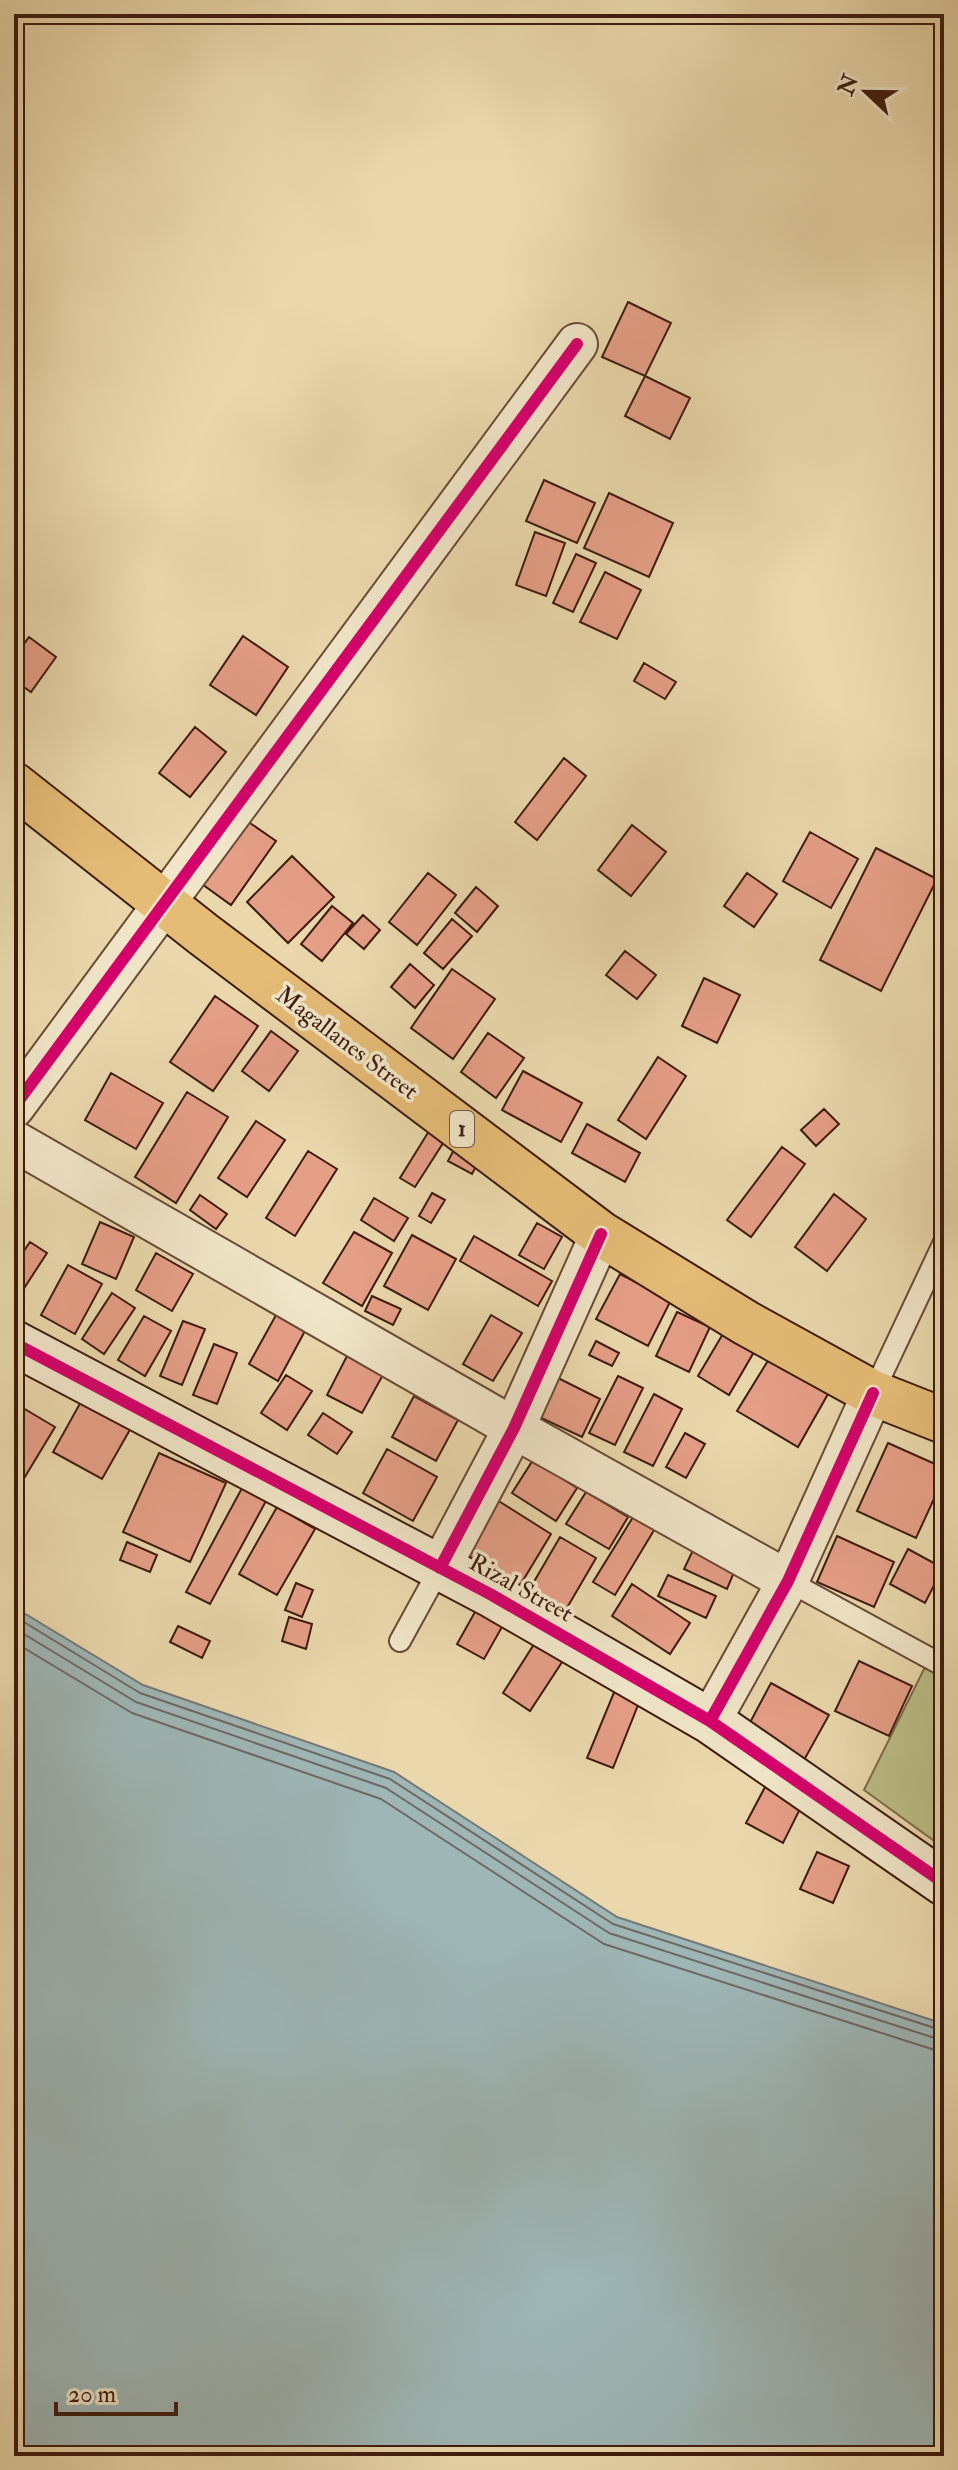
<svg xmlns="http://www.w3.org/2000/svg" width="958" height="2470" font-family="'IM FELL Double Pica',serif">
	<rect width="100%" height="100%" fill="#ead8ac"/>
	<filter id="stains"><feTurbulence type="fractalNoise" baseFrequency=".0025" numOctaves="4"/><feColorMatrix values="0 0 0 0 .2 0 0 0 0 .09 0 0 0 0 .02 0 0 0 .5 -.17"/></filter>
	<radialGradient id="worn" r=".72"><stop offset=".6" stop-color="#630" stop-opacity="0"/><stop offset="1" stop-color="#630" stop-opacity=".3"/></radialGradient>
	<!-- green -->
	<path fill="#bcbd86" stroke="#7d6c4a" stroke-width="2" d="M944 1661V1848L864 1790 924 1669Z"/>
	<!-- water -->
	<path fill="#9eb6b6" stroke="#787873" stroke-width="2" d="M14 1607 143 1685 394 1772 617 1917 944 2024V2456H14Z"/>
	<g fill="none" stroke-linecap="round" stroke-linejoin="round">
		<!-- shore -->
		<path stroke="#6e6862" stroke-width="2" d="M14 1616 140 1693 390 1779 613 1924 944 2031
			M14 1628 136 1702 386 1788 609 1933 944 2041
			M14 1642 132 1713 381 1799 604 1944 944 2053"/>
	</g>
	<!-- building -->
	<path fill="#e69f87" stroke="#3e1b0f" stroke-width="2" d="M628 302 671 323 645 376 602 357Z
		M645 376 690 398 670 439 625 416Z
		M544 480 595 503 577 543 526 521Z
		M609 493 673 523 649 577 584 548Z
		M535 532 565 543 546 596 516 585Z
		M576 554 596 563 573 612 553 603Z
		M605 572 641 590 617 639 580 622Z
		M243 636 288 667 256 715 210 685Z
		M29 637 56 657 31 692 14 680V658Z
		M644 663 676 682 665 699 634 681Z
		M195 727 226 752 190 797 159 773Z
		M564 758 586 776 537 840 515 822Z
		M240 816 276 841 231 905 195 879Z
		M632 825 666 852 631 896 598 870Z
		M810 832 858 859 831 908 783 881Z
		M876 848 937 879 881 991 820 960Z
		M292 856 334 897 288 943 247 902Z
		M428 873 456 895 417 945 389 922Z
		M747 873 777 894 754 927 724 906Z
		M476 887 498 906 477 932 455 913Z
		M332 906 353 923 322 961 301 944Z
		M363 915 380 930 364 949 346 934Z
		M452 919 472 936 443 969 424 953Z
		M625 951 656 975 637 999 606 975Z
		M410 964 434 985 415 1008 391 987Z
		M452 969 495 999 453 1059 411 1028Z
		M704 978 740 995 717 1043 682 1026Z
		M215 996 258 1026 213 1091 170 1062Z
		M271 1031 298 1051 269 1091 242 1071Z
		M488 1033 524 1058 496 1098 461 1072Z
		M658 1057 686 1076 646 1139 618 1120Z
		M523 1071 582 1103 561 1142 502 1110Z
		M111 1073 163 1103 136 1149 85 1120Z
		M187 1092 228 1117 176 1203 135 1177Z
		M824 1109 839 1124 816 1146 801 1130Z
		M256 1121 285 1140 247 1197 218 1178Z
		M587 1124 640 1153 625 1182 572 1153Z
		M429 1131 445 1140 415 1187 400 1178Z
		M457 1144 481 1157 472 1174 448 1161Z
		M782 1147 805 1164 751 1237 727 1220Z
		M308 1151 337 1169 295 1236 266 1218Z
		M432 1193 445 1200 431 1223 419 1216Z
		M834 1194 866 1219 827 1271 795 1247Z
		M200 1195 227 1214 216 1229 190 1210Z
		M374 1198 408 1218 394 1241 361 1220Z
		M100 1222 134 1237 116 1279 82 1264Z
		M537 1223 562 1237 544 1269 519 1255Z
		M354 1232 392 1253 362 1306 323 1283Z
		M412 1235 456 1259 428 1310 384 1286Z
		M474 1236 552 1281 538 1306 460 1261Z
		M30 1242 47 1253 21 1293 14 1289V1266Z
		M156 1253 193 1274 172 1311 136 1290Z
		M68 1265 102 1284 75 1334 41 1315Z
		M620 1274 671 1300 648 1346 596 1319Z
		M112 1293 135 1308 104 1354 82 1339Z
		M372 1296 401 1309 393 1325 365 1311Z
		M677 1312 710 1327 689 1372 656 1356Z
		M276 1315 305 1331 278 1381 249 1364Z
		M491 1315 522 1333 493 1381 463 1364Z
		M144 1316 171 1331 145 1376 118 1360Z
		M183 1321 205 1329 182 1385 160 1376Z
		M727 1327 758 1345 729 1395 698 1376Z
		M596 1341 619 1353 612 1366 589 1355Z
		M214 1344 237 1353 217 1404 193 1395Z
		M348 1354 384 1373 362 1413 327 1395Z
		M769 1359 828 1394 798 1447 737 1411Z
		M286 1375 312 1391 287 1430 261 1413Z
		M618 1376 643 1388 615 1445 589 1433Z
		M556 1377 600 1399 582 1437 537 1416Z
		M654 1394 682 1409 653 1466 624 1452Z
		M414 1396 458 1420 436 1461 392 1437Z
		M83 1398 132 1426 102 1479 53 1452Z
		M18 1405 55 1427 14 1495V1412Z
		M323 1413 352 1432 337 1454 308 1435Z
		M685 1433 705 1444 686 1478 666 1467Z
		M888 1443 944 1468V1477L916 1538 857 1511Z
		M387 1449 437 1477 413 1521 363 1493Z
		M159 1453 226 1483 190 1562 123 1532Z
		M533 1460 577 1488 556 1521 512 1493Z
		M242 1488 266 1501 210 1604 186 1592Z
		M586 1492 628 1517 609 1549 566 1524Z
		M497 1500 551 1534 519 1587 464 1553Z
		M277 1507 315 1529 277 1595 239 1574Z
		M638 1509 659 1522 615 1595 593 1582Z
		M837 1536 894 1562 874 1607 817 1582Z
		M560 1537 596 1558 564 1613 528 1592Z
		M127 1542 157 1555 150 1572 120 1560Z
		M695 1546 737 1565 727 1589 684 1569Z
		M908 1549 943 1568 925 1603 890 1584Z
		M668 1575 716 1596 706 1618 658 1596Z
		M296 1583 313 1590 302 1617 285 1610Z
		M632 1584 690 1623 670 1654 612 1616Z
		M480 1603 507 1618 484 1659 457 1644Z
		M289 1617 312 1624 306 1649 282 1641Z
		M178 1626 210 1641 202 1658 170 1642Z
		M538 1638 566 1656 530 1711 503 1693Z
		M859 1661 912 1686 889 1736 835 1711Z
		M771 1683 829 1715 803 1762 746 1730Z
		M615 1690 640 1700 613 1768 587 1758Z
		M773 1772 809 1791 783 1843 746 1823Z
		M817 1852 849 1866 833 1903 800 1889Z"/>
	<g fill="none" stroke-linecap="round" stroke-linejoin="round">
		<defs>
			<path id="lane" d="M873 1393 944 1242
				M788 1581 944 1666
				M400 1641 440 1568"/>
			<path id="street" d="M14 1107 577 344
				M14 1141 514 1428 788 1581
				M440 1568 514 1428 601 1234
				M710 1721 788 1581 873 1393"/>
			<path id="secondary" d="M14 1343 490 1594 710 1721 944 1883"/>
			<path id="highway" d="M14 785 203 934 601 1234 746 1323 873 1393 944 1421"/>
		</defs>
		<!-- lane casing -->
		<use href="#lane" stroke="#694a36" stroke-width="24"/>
		<!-- street casing -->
		<use href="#street" stroke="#694a36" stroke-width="44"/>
		<!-- secondary casing -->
		<use href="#secondary" stroke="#3e1b0f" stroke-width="48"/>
		<!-- highway casing -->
		<use href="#highway" stroke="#3e1b0f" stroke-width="48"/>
		<!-- lane -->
		<use href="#lane" stroke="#f1e6c9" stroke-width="20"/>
		<!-- street -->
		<use href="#street" stroke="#f1e6c9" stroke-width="40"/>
		<!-- secondary -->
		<use href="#secondary" stroke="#f1e6c9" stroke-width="44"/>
		<!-- highway -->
		<use href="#highway" stroke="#e5bc76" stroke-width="44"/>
		<defs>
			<path id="cycleway" d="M14 1107 577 344
				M14 1343 490 1594 710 1721 944 1883
				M440 1568 514 1428 601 1234
				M710 1721 788 1581 873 1393"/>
		</defs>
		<!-- cycleway casing -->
		<use href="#cycleway" stroke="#f1e6c9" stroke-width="17"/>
		<!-- cycleway -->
		<use href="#cycleway" stroke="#d6006c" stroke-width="12"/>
	</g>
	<g text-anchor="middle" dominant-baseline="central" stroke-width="7" stroke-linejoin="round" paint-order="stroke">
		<!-- shield labels -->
		<rect fill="#f1e6c9" stroke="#745847" stroke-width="2" x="450" y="1111" width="24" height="36" rx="6"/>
		<g font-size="22" font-weight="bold" fill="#3e1b0f">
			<text x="462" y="1129">1</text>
		</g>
		<!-- street labels -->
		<g font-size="24" fill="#3e1b0f" stroke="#f1e6c9">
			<text transform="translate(347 1043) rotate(37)">Magallanes Street</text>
			<text transform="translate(521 1588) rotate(29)">Rizal Street</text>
		</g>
	</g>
	<!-- margin -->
	<rect width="958" height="2470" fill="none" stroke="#ead8ac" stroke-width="48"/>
	<rect x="16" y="16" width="926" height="2438" fill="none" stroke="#3e1b0f" stroke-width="4"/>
	<rect x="24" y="24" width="910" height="2422" fill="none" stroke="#3e1b0f" stroke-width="2"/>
	<!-- north arrow -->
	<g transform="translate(866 92) rotate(292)" stroke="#f1e6c9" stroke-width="6" paint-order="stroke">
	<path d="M0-6L14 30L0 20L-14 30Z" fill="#3e1b0f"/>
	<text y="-12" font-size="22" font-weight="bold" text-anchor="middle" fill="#3e1b0f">N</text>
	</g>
	<!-- scale -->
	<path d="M56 2402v12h120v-12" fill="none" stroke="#3e1b0f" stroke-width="4"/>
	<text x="68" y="2402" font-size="24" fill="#3e1b0f" stroke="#f1e6c9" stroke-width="6" paint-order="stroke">20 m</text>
	<rect width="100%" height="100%" filter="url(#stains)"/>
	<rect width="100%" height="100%" fill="url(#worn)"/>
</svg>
